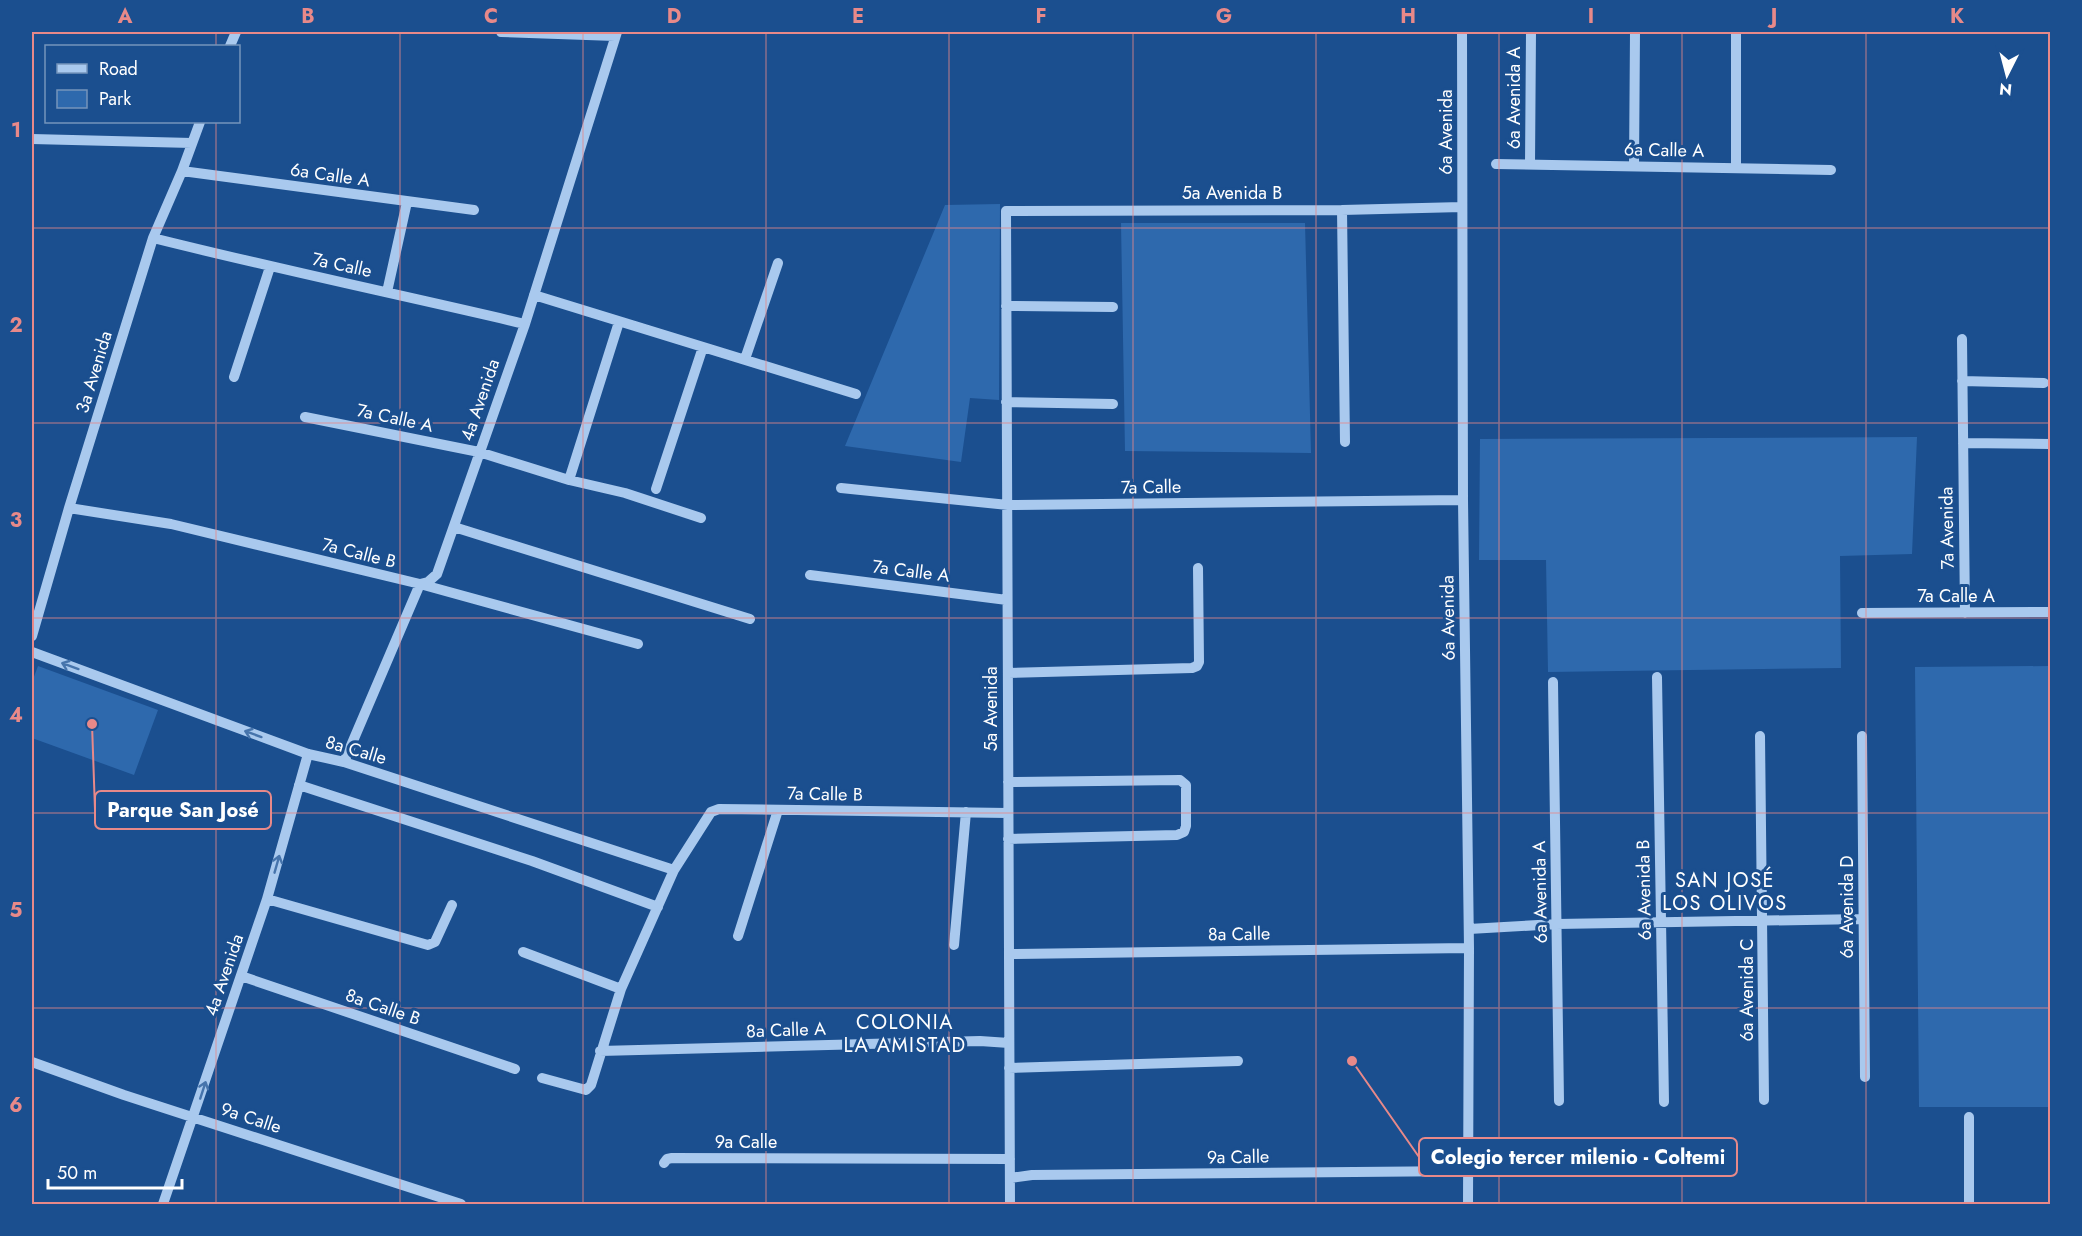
<svg xmlns="http://www.w3.org/2000/svg" width="2082" height="1236" font-family="Jost,sans-serif">
	<rect width="100%" height="100%" fill="#1b4f8f"/>
	<!-- green -->
	<path fill="#2e69ad" d="M1000 204 999 400 970 398 961 462 845 446 945 205Z
		M1121 223H1305L1311 453 1125 451Z
		M1917 437 1912 554 1840 556 1841 668 1548 672 1546 560H1479L1480 439Z
		M38 666 158 710 134 775 32 738V682Z
		M2050 666V1107H1919L1915 667Z"/>
	<g fill="none" stroke-linecap="round" stroke-linejoin="round">
		<!-- minor -->
		<path stroke="#a9c9ee" stroke-width="10" d="M501 32 615 36
			M1462 32 1463 500 1469 948 1468 1204
			M230 46 236 32
			M32 139 192 143
			M1496 164 1831 170
			M1530 164 1531 32
			M1634 166 1635 32
			M1736 168V32
			M182 171 474 210
			M1342 210 1345 442
			M153 238C277 269 401 295 525 324
			M387 292 407 202
			M534 295 856 394
			M1006 306 1113 307
			M1962 339 1965 613
			M745 359 778 263
			M234 377 270 267
			M1962 381 2044 383
			M1006 402 1113 404
			M305 417 479 452 569 480 625 493 701 518
			M1963 443 2050 444
			M569 480 619 322
			M841 488 1008 505 1463 500
			M656 489 703 347
			M69 508 171 524 420 584 638 644
			M454 527 750 619
			M810 575 1007 600
			M1862 613 2050 612
			M32 636 69 508 153 238 182 171 200 122
			M32 652 308 754 344 762 674 870
			M1008 673 1192 668 1197 666 1199 662 1198 568
			M1657 677 1664 1102
			M1553 682 1559 1101
			M1760 736 1764 1100
			M1862 736 1865 1077
			M344 762 420 584 428 582 437 574 525 324 617 32
			M1008 782 1180 780 1186 785V826L1184 832 1177 835 1008 839
			M299 785 532 861 658 907
			M267 899 428 945 435 942 452 905
			M1469 929 1557 924 1863 919
			M738 936 778 810
			M954 945 966 812
			M523 952 621 989
			M1009 954 1469 948
			M241 976 515 1069
			M600 1051 980 1041 1009 1043
			M32 1062 124 1095 461 1204
			M1009 1068 1238 1061
			M542 1078 586 1090 591 1085 621 989 674 870 711 812 719 809 1008 813
			M664 1163 667 1159 672 1158 1010 1159
			M1010 1178 1032 1175 1467 1171
			M163 1204 267 899 308 754
			M1010 1204 1006 211 1342 210 1462 207
			M1969 1204V1117"/>
	</g>
	<!-- one-way arrows -->
	<defs><path id="oneway-shaft" d="M-6 0H5M1.5-3L5.5 0L1.5 3" fill="none" stroke-width="1.6" stroke-linecap="round" stroke-linejoin="round" transform="scale(1.5)"/></defs>
	<g stroke="#4674ac">
		<use href="#oneway-shaft" transform="translate(70 666) rotate(-160)"/>
		<use href="#oneway-shaft" transform="translate(253 734) rotate(-160)"/>
		<use href="#oneway-shaft" transform="translate(277 864) rotate(-74)"/>
		<use href="#oneway-shaft" transform="translate(203 1090) rotate(-72)"/>
	</g>
	<!-- grid -->
	<path fill="none" stroke="#e88989" stroke-width="1.5" stroke-opacity="0.55" d="M216 32V46M400 32V1204M583 32V1204M766 32V1204M949 32V1204M1133 32V1204M1316 32V1204M1499 32V1204M1682 32V1204M1866 32V1204M216 122V1204M32 228H2050M32 423H2050M32 618H2050M32 813H2050M32 1008H2050"/>
	<g text-anchor="middle" dominant-baseline="central" stroke-width="6" stroke-linejoin="round" paint-order="stroke">
		<!-- street labels -->
		<g font-size="18" fill="#fff" stroke="#1b4f8f">
			<text transform="translate(1514 98) rotate(-90)">6a Avenida A</text>
			<text transform="translate(1446 132) rotate(-90)">6a Avenida</text>
			<text transform="translate(1664 150) rotate(1)">6a Calle A</text>
			<text transform="translate(330 175) rotate(8)">6a Calle A</text>
			<text x="1232" y="193">5a Avenida B</text>
			<text transform="translate(342 265) rotate(12)">7a Calle</text>
			<text transform="translate(94 372) rotate(-73)">3a Avenida</text>
			<text transform="translate(480 400) rotate(-71)">4a Avenida</text>
			<text transform="translate(395 418) rotate(12)">7a Calle A</text>
			<text transform="translate(1151 487) rotate(-1)">7a Calle</text>
			<text transform="translate(1947 528) rotate(-91)">7a Avenida</text>
			<text transform="translate(359 553) rotate(14)">7a Calle B</text>
			<text transform="translate(911 571) rotate(7)">7a Calle A</text>
			<text x="1956" y="596">7a Calle A</text>
			<text transform="translate(1448 618) rotate(-91)">6a Avenida</text>
			<text transform="translate(991 709) rotate(-90)">5a Avenida</text>
			<text transform="translate(356 750) rotate(16)">8a Calle</text>
			<text transform="translate(825 794) rotate(1)">7a Calle B</text>
			<text transform="translate(1644 890) rotate(-91)">6a Avenida B</text>
			<text transform="translate(1540 892) rotate(-91)">6a Avenida A</text>
			<text transform="translate(1847 907) rotate(-90)">6a Avenida D</text>
			<text transform="translate(1239 934) rotate(-1)">8a Calle</text>
			<text transform="translate(224 975) rotate(-71)">4a Avenida</text>
			<text transform="translate(1747 990) rotate(-90)">6a Avenida C</text>
			<text transform="translate(383 1007) rotate(19)">8a Calle B</text>
			<text transform="translate(786 1030) rotate(-2)">8a Calle A</text>
			<text transform="translate(251 1118) rotate(18)">9a Calle</text>
			<text x="746" y="1142">9a Calle</text>
			<text transform="translate(1238 1157) rotate(-1)">9a Calle</text>
		</g>
		<!-- neighbourhood labels -->
		<g font-size="20" letter-spacing="1.5" fill="#fff" stroke="#1b4f8f">
			<text x="1725" y="880">SAN JOSÉ<tspan x="1725" dy="23">LOS OLIVOS</tspan></text>
			<text x="905" y="1022">COLONIA<tspan x="905" dy="23">LA AMISTAD</tspan></text>
		</g>
	</g>
	<!-- callouts -->
	<path fill="none" stroke="#e88989" stroke-width="2" d="M92 724L95 810M1352 1061L1419 1157"/>
	<g fill="#e88989" stroke="#1b4f8f" stroke-width="2">
		<circle cx="92" cy="724" r="6"/>
		<circle cx="1352" cy="1061" r="6"/>
	</g>
	<g fill="#1b4f8f" stroke="#e88989" stroke-width="2">
		<rect x="95" y="791" width="176" height="38" rx="6"/>
		<rect x="1419" y="1138" width="318" height="38" rx="6"/>
	</g>
	<g font-size="20" text-anchor="middle" font-weight="bold" fill="#fff">
		<text x="183" y="817">Parque San José</text>
		<text x="1578" y="1164">Colegio tercer milenio - Coltemi</text>
	</g>
	<!-- border -->
	<rect width="2082" height="1236" fill="none" stroke="#1b4f8f" stroke-width="66"/>
	<!-- legend -->
	<rect x="45" y="45" width="195" height="78" fill="#1b4f8f" stroke="#7695bc" stroke-width="1.5"/>
	<rect x="57" y="64" width="30" height="9" fill="#a9c9ee" stroke="#7695bc" stroke-width="1.5"/>
	<text x="99" y="75" font-size="18" fill="#ffffff">Road</text>
	<rect x="57" y="90" width="30" height="18" fill="#2e69ad" stroke="#7695bc" stroke-width="1.5"/>
	<text x="99" y="105" font-size="18" fill="#ffffff">Park</text>
	<!-- north arrow -->
	<g transform="translate(2007 75) rotate(186)" stroke="#1b4f8f" stroke-width="4.5" paint-order="stroke">
	<path d="M0-4.5L10 22L0 15L-10 22Z" fill="#ffffff"/>
	<text y="-9" font-size="16" font-weight="bold" text-anchor="middle" fill="#ffffff">N</text>
	</g>
	<!-- scale -->
	<path d="M48 1179v9h134v-9" fill="none" stroke="#ffffff" stroke-width="3"/>
	<text x="57" y="1179" font-size="18" fill="#ffffff" stroke="#1b4f8f" stroke-width="4.5" paint-order="stroke">50 m</text>
	<rect x="33" y="33" width="2016" height="1170" fill="none" stroke="#e88989" stroke-width="2"/>
	<g font-size="20" text-anchor="middle" font-weight="bold" fill="#e88989">
		<text x="125" y="23">A</text>
		<text x="308" y="23">B</text>
		<text x="491" y="23">C</text>
		<text x="674" y="23">D</text>
		<text x="858" y="23">E</text>
		<text x="1041" y="23">F</text>
		<text x="1224" y="23">G</text>
		<text x="1408" y="23">H</text>
		<text x="1591" y="23">I</text>
		<text x="1774" y="23">J</text>
		<text x="1957" y="23">K</text>
		<text x="16" y="137">1</text>
		<text x="16" y="332">2</text>
		<text x="16" y="527">3</text>
		<text x="16" y="722">4</text>
		<text x="16" y="917">5</text>
		<text x="16" y="1112">6</text>
	</g>
</svg>
